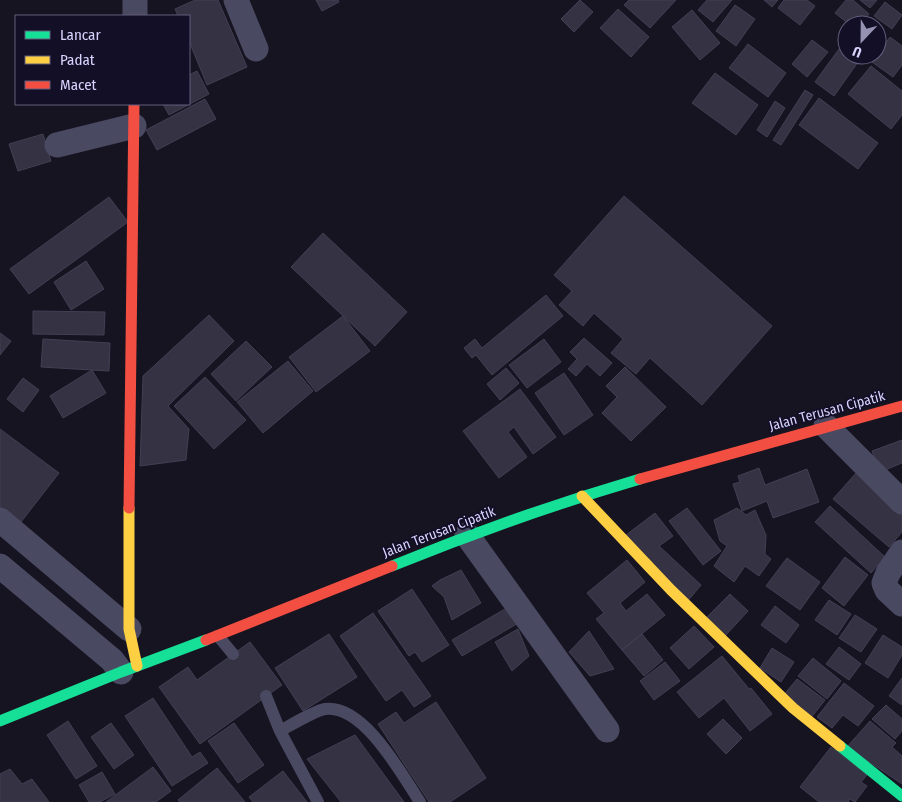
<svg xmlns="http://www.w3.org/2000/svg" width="902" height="802" font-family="'Fira Sans Condensed',sans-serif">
	<rect width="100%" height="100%" fill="#161421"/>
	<!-- building -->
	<path fill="#343243" stroke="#433f54" d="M195 0H218L247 67 207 85 189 41V16H178L175 9Z
		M316 0H338L339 2 322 11Z
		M580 0 593 12 574 32 561 19Z
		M629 0H676L650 28 624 5Z
		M707 0H732L713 22 698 10Z
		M764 0H778L772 7Z
		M784 0H807L815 6 800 25 778 8Z
		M846 0H853L869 14 859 25H850L835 13Z
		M860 0H877L870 8Z
		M885 2 902 15 892 29 874 16Z
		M735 5 755 19 736 46 716 31Z
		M618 9 649 37 631 57 600 28Z
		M692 10 720 43 700 60 672 27Z
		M871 19 884 29 877 37V25H866Z
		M890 37 902 46V65L893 77 872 62Z
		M812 40 828 52 807 77 792 64Z
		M748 44 786 73 768 97 729 68Z
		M839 49 858 62 834 96 815 82Z
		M871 66 902 91V115L891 129 848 94Z
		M197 71 209 94 169 115 163 104H189V75Z
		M715 73 758 105 736 135 692 103Z
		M805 90 813 95 781 145 773 140Z
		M819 98 878 143 858 169 799 125Z
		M205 99 216 119 157 150 146 130Z
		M775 101 785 108 767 137 757 130Z
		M43 134 51 161 18 171 9 144Z
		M624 196 772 326 702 405 650 358 636 374 611 353 623 339 594 313 583 326 559 305 572 291 554 275Z
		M109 197 128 222 29 294 10 269Z
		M323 233 407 312 375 346 291 267Z
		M86 261 104 289 71 310 54 282Z
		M546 295 563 316 492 375 476 355 472 358 464 348 475 339 482 348Z
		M33 311 105 312 104 335 33 334Z
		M209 315 234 341 168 406 189 429 186 460 140 466 143 376Z
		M343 316 370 351 316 392 289 357Z
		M0 333 11 341 0 355Z
		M584 338 612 363 600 376 587 364 576 376 568 369 577 359 570 352Z
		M43 339 110 343 109 371 41 367Z
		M544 339 561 362 527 388 509 365Z
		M246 341 272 367 236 401 211 374Z
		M288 361 313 391 263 433 237 402Z
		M625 367 666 407 631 441 602 413 617 397 606 386Z
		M506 368 519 383 500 400 487 384Z
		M92 370 106 393 63 418 50 396Z
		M564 373 593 415 564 435 535 393Z
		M205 377 246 420 214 449 174 406Z
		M23 378 39 390 23 412 7 399Z
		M520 389 556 437 533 454 514 427 508 432 527 457 499 478 463 431Z
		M0 429 59 473 21 522 0 507Z
		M902 440V463L880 472 872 451Z
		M759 468 765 485 807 469 819 502 773 518 767 501 742 511 733 484 740 482 738 476Z
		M857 472 902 511V532L889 547 833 499Z
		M830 506 885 557 871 573 815 522Z
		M687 508 721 551 703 565 669 521Z
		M737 508 746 515 755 510 766 535 765 554 771 559 759 576 745 566 734 582 714 566 727 546 720 541 714 520Z
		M655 513 673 536 659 546 701 585 687 602 626 535Z
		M845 557 868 575 844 606 822 588Z
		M787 558 820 582 800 610 766 586Z
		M627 560 645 582 620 603 626 611 647 594 665 615 622 650 596 619 604 613 587 593Z
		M461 570 481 603 452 620 444 597 432 586 440 580Z
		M412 589 449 645 422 662 415 652 409 656 378 611Z
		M730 594 748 611 725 636 706 618Z
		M829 600 851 614 837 635 815 620Z
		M510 606 520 622 462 656 452 640Z
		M775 606 799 625 786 643 761 625Z
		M373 613 431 696 414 707 402 690 386 701 340 636Z
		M855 615 877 629 861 652 839 638Z
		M694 626 714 647 689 669 670 648Z
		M518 629 529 656 512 671 495 642Z
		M589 631 614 669 590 676 569 652Z
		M329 634 357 677 303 711 275 668Z
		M642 634 663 660 644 676 622 650Z
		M883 635 902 647V655L888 678 865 663Z
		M250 642 282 685 200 744 159 687 188 667 197 680Z
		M839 647 861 664 849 680 826 664Z
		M772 648 794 662 781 682 760 668Z
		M722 656 749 689 751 688 772 714 750 731 724 698 699 718 677 692Z
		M813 658 841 681 827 699 798 676Z
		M665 662 680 681 654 700 640 681Z
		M902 678V705L889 696Z
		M797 679 825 700 810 719 783 696Z
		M844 683 874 706 858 726 843 715 832 728 817 717Z
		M153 698 192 757 200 752 208 763 172 786 125 716Z
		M436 702 486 778 450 802H429L378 724 396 712 404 723Z
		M886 705 902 719V731L895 739 872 719Z
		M723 719 742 738 726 754 707 734Z
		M68 721 97 766 76 779 47 735Z
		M870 721 896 743 892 747 902 756V784L847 747Z
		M111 723 134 755 114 769 91 737Z
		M234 723 264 765 238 783 208 741Z
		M355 735 404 802H341L307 759Z
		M831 747 867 775 861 782 867 786 855 802 850 799 848 802H819L800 787Z
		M153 767 171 791 156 802H106Z
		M217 768 245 802H180L178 800Z
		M10 769 22 784 32 779 49 802H0V774Z
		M283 771 307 802H253L249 797Z
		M102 772 115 794 100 802H89L79 785Z"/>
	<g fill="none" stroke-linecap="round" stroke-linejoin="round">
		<!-- lane -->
		<path stroke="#4a4962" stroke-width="12" d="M218 636 233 654
			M266 696 280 731 318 802
			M280 731C291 725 314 711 325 709 364 704 402 775 420 802"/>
		<!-- street -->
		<path stroke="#4a4962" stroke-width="25" d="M236 0 256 49
			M135 16V0
			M57 145 134 126
			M826 426 902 502
			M0 520 129 629
			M467 535 607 730
			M902 552 888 573 884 583 887 590 902 604
			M0 566 112 660 121 672"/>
		<!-- fast -->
		<path stroke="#16e098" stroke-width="11" d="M392 566C473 533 555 504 640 479
			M0 721 121 672 206 640
			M840 746 902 796"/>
		<!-- slow -->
		<path stroke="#ffcf43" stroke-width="11" d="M582 496 671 590 793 708 840 746
			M129 508V629L137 666"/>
		<!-- jam -->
		<path stroke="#f24e42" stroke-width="11" d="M640 479 902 406
			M129 508 134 104
			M206 640 392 566"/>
	</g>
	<g text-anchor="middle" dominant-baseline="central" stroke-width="4" stroke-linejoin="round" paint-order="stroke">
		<!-- street labels -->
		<g font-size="14" fill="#d9d4ff" stroke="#130f26">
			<text transform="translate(827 411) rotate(-15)">Jalan Terusan Cipatik</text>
			<text transform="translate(439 532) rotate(-21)">Jalan Terusan Cipatik</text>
		</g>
	</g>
	<!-- legend -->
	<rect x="15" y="15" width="175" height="90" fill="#130f26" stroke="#625e7d"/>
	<rect x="25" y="31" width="25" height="8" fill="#16e098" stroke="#625e7d"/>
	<text x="60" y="40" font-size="15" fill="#d9d4ff">Lancar</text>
	<rect x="25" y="56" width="25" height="8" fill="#ffcf43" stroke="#625e7d"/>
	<text x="60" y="65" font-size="15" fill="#d9d4ff">Padat</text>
	<rect x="25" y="81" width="25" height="8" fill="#f24e42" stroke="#625e7d"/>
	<text x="60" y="90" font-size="15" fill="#d9d4ff">Macet</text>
	<!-- north arrow -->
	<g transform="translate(862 40) rotate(202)"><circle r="24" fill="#130f26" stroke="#625e7d"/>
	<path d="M0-4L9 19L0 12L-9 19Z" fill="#9591b1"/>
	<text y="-8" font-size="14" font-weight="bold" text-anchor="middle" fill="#d9d4ff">U</text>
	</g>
</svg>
